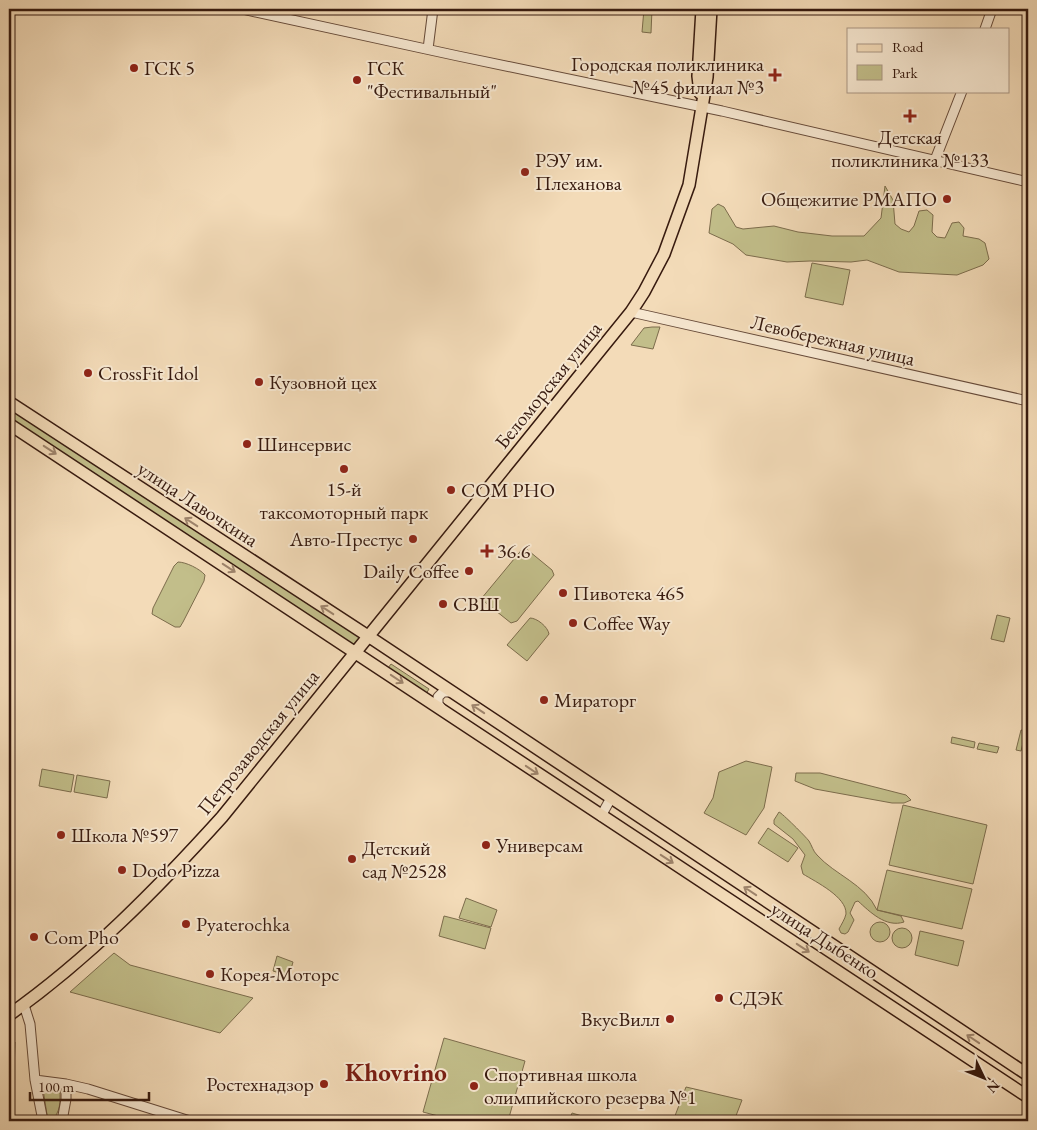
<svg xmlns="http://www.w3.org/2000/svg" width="1037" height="1130" viewBox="0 0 1037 1130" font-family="'EB Garamond',serif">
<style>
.green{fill:#c2be8a;stroke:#7c6c4c}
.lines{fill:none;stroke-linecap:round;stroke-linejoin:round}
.minor-casing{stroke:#664a39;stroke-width:11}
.major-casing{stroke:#371a0f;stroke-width:14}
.minor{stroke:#f7e8d1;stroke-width:9}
.major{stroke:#f3dbb8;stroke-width:11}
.oneway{stroke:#9e846c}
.poi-dot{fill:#8f2418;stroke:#f7e8d1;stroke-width:2}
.labels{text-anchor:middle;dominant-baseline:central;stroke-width:4;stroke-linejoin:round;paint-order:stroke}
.poi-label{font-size:20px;fill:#371a0f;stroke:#f7e8d1;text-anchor:start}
.street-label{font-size:20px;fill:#371a0f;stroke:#f7e8d1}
.district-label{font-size:25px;font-weight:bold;fill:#7a1f14;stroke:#f7e8d1}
</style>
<rect width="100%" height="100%" fill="#f3dbb8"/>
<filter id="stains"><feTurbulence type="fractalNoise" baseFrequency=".004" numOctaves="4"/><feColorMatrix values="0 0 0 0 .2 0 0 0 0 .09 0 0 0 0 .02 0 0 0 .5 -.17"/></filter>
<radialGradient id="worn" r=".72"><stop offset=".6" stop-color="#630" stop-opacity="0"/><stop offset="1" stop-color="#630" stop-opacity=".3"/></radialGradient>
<path class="green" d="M644,9h8l-1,24 -9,-1z
M885,186l8,14 2,24 6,5 8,3 5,-6 5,-15 8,-1 6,5 -1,17 5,5 8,1 7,-15 7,-1 5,6 -1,8 16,3 6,4 4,16 -6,6 -26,10 -58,-3 -32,-12 -16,2 -41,-1 -23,1 -41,-7 -13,-11 -24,-11 3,-24 6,-5 6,3 12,20 7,2 31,-3 24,6 34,4h32l17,-18z
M812,263l38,7 -7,35 -38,-8z
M652,327h8l-7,22 -22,-4 13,-17z
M9,402l359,234 -12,16 -347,-228z
M524,547l28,23 2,5 -37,46 -6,2 -30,-24z
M178,562c8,0 22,7 27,13l-1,6 -21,41 -3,5h-5l-23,-13 1,-6 21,-42z
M997,615l13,3 -6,24 -13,-3z
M530,618c7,0 18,9 19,16l-22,27 -20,-16z
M391,664l38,25 -3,5 -38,-26z
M1021,730l5,1 -5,20 -5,-1z
M952,737l23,5 -1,6 -23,-5z
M979,743l20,4 -2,6 -20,-4z
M746,761l26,6 -8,41 -18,27 -42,-22 9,-15 6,-26z
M42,769l32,6 -3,17 -32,-6z
M796,773h24l86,22 5,5 -7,3h-12l-77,-14 -20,-8z
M77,775l33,6 -3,17 -33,-6z
M903,805l84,20 -14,59 -84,-19z
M779,812c3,1 27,25 30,29 3,5 4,10 8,14 18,20 48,29 60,55l10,-40 85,19 -10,40 -85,-19 24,6 3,6c-18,6 -34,-10 -46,-21l-3,1 -5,11 4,7 -6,12 -3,2 -4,-1 -2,-4c2,-4 6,-10 7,-15 1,-17 -30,-32 -43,-40l-2,-8 4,-11 -12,-16 -19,-15v-4z
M768,828l30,20 -10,14 -30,-19z
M466,898l31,12 -6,17 -32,-9z
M444,916l47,12 -6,21 -46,-13z
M870 932a10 10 0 1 1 20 0a10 10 0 1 1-20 0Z
M892 938a10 10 0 1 1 20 0a10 10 0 1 1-20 0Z
M920,931l44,10 -6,25 -43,-11z
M114,953l16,12 123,33 -33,35 -150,-41z
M277,956l16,6 -4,14 -16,-5z
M9,1038l6,4 -1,31 -5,5z
M444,1038l81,23 -17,60h-51l-34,-9z
M686,1087l56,13 -8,21h-61z
M43,1089l17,1c0,12 1,22 -9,31h-3z
M572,1113l27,8h-30z"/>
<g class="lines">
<defs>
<path id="minor" d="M242,9l216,47 264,55 306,71
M985,29l7,-20
M428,49l5,-40
M935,160l27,-69
M631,312l397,89
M442,709l-4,-5v-7l5,-5h10
M601,816l10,-18
M24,1005l6,19 5,56 8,41
M35,1080l31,4 22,5 102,32
M62,1121l4,-22v-15"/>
<path id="major" d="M700,93l-2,-17 4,-67
M9,402l359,234 660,439
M9,424l1019,673
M9,1015c79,-56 148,-126 213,-198l409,-505 13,-20 20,-38 25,-69 18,-108 4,-68"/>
</defs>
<use href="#minor" class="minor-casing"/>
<use href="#major" class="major-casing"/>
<use href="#minor" class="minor"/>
<use href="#major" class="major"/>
</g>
<defs><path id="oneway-shaft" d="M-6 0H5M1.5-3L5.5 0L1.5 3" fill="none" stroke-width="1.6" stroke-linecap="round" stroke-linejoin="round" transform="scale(1.25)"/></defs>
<g class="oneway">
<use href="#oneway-shaft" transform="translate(50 450) rotate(33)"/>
<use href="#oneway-shaft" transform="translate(191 522) rotate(-147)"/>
<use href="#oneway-shaft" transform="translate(229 568) rotate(33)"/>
<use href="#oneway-shaft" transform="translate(327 610) rotate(-147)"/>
<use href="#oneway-shaft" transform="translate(397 679) rotate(34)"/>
<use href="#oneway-shaft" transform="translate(478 709) rotate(-146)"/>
<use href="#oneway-shaft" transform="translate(532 770) rotate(34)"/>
<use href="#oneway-shaft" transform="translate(667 859) rotate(33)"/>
<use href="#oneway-shaft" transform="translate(750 891) rotate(-146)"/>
<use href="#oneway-shaft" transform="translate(803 948) rotate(33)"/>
<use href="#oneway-shaft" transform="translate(973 1039) rotate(-146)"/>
</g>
<g class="poi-dot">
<circle cx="134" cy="68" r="5"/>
<path d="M772.5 67.5h5v5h5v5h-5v5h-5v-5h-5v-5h5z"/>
<circle cx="357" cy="80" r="5"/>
<path d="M907.5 108.5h5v5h5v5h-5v5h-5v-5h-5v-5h5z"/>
<circle cx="525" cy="172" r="5"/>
<circle cx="947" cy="199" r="5"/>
<circle cx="88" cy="373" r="5"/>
<circle cx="259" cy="382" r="5"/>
<circle cx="247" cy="444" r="5"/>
<circle cx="344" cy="469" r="5"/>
<circle cx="451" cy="490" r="5"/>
<circle cx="413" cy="539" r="5"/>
<path d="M484.5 543.5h5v5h5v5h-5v5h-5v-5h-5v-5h5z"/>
<circle cx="469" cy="571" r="5"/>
<circle cx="563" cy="593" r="5"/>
<circle cx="443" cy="604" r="5"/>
<circle cx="573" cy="623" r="5"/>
<circle cx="544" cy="700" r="5"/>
<circle cx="61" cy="835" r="5"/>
<circle cx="486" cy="845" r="5"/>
<circle cx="352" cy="859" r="5"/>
<circle cx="122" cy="870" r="5"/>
<circle cx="186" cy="924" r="5"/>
<circle cx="34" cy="937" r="5"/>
<circle cx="210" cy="974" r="5"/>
<circle cx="719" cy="998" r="5"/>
<circle cx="670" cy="1019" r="5"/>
<circle cx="324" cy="1084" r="5"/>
<circle cx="474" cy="1086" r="5"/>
</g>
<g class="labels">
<g class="poi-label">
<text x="764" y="64" text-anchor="end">Городская поликлиника<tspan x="764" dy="23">№45 филиал №3</tspan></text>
<text x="144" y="68">ГСК 5</text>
<text x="367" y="68">ГСК<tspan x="367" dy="23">"Фестивальный"</tspan></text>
<text x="910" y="137" text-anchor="middle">Детская<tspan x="910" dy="23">поликлиника №133</tspan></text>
<text x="535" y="160">РЭУ им.<tspan x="535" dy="23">Плеханова</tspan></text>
<text x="937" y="199" text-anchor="end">Общежитие РМАПО</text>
<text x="98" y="373">CrossFit Idol</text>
<text x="269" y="382">Кузовной цех</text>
<text x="257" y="444">Шинсервис</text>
<text x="344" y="489" text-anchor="middle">15-й<tspan x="344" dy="23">таксомоторный парк</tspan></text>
<text x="461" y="490">COM PHO</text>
<text x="403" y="539" text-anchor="end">Авто-Престус</text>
<text x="497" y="551">36.6</text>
<text x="459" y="571" text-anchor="end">Daily Coffee</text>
<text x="573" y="593">Пивотека 465</text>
<text x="453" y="604">СВШ</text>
<text x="583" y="623">Coffee Way</text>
<text x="554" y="700">Мираторг</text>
<text x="71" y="835">Школа №597</text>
<text x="496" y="845">Универсам</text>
<text x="362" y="848">Детский<tspan x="362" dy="23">сад №2528</tspan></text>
<text x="132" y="870">Dodo Pizza</text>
<text x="196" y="924">Pyaterochka</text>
<text x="44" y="937">Com Pho</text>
<text x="220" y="974">Корея-Моторс</text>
<text x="729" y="998">СДЭК</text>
<text x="660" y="1019" text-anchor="end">ВкусВилл</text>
<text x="484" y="1074">Спортивная школа<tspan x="484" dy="23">олимпийского резерва №1</tspan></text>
<text x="314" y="1084" text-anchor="end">Ростехнадзор</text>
</g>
<g class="street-label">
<text transform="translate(833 340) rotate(13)">Левобережная улица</text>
<text transform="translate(548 385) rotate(-51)">Беломорская улица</text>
<text transform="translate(198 504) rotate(33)">улица Лавочкина</text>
<text transform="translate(258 742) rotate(-51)">Петрозаводская улица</text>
<text transform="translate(825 940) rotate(33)">улица Дыбенко</text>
</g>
<g class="district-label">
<text x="396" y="1072">Khovrino</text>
</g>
</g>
<rect width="1037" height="1130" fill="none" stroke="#f3dbb8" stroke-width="30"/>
<rect x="10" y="10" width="1017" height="1110" fill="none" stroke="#371a0f" stroke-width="2.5"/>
<rect x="15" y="15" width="1007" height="1100" fill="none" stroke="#371a0f"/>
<rect x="847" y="28" width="162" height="65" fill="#f7e8d1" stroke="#aa9683"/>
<rect x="857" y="44" width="25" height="8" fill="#f3dbb8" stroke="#aa9683"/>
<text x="892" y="52" font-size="15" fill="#371a0f">Road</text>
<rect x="857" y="65" width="25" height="15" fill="#c2be8a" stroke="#aa9683"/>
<text x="892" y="78" font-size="15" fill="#371a0f">Park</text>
<g transform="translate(984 1078) rotate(133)" stroke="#f7e8d1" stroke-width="4" paint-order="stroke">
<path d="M0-4L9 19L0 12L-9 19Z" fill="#371a0f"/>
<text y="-8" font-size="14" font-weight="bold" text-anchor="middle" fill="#371a0f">N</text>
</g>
<path d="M30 1092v8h119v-8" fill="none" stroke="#371a0f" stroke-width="2.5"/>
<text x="38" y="1092" font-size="15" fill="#371a0f" stroke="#f7e8d1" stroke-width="4" paint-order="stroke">100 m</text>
<rect width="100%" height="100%" filter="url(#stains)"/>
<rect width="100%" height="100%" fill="url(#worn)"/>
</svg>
